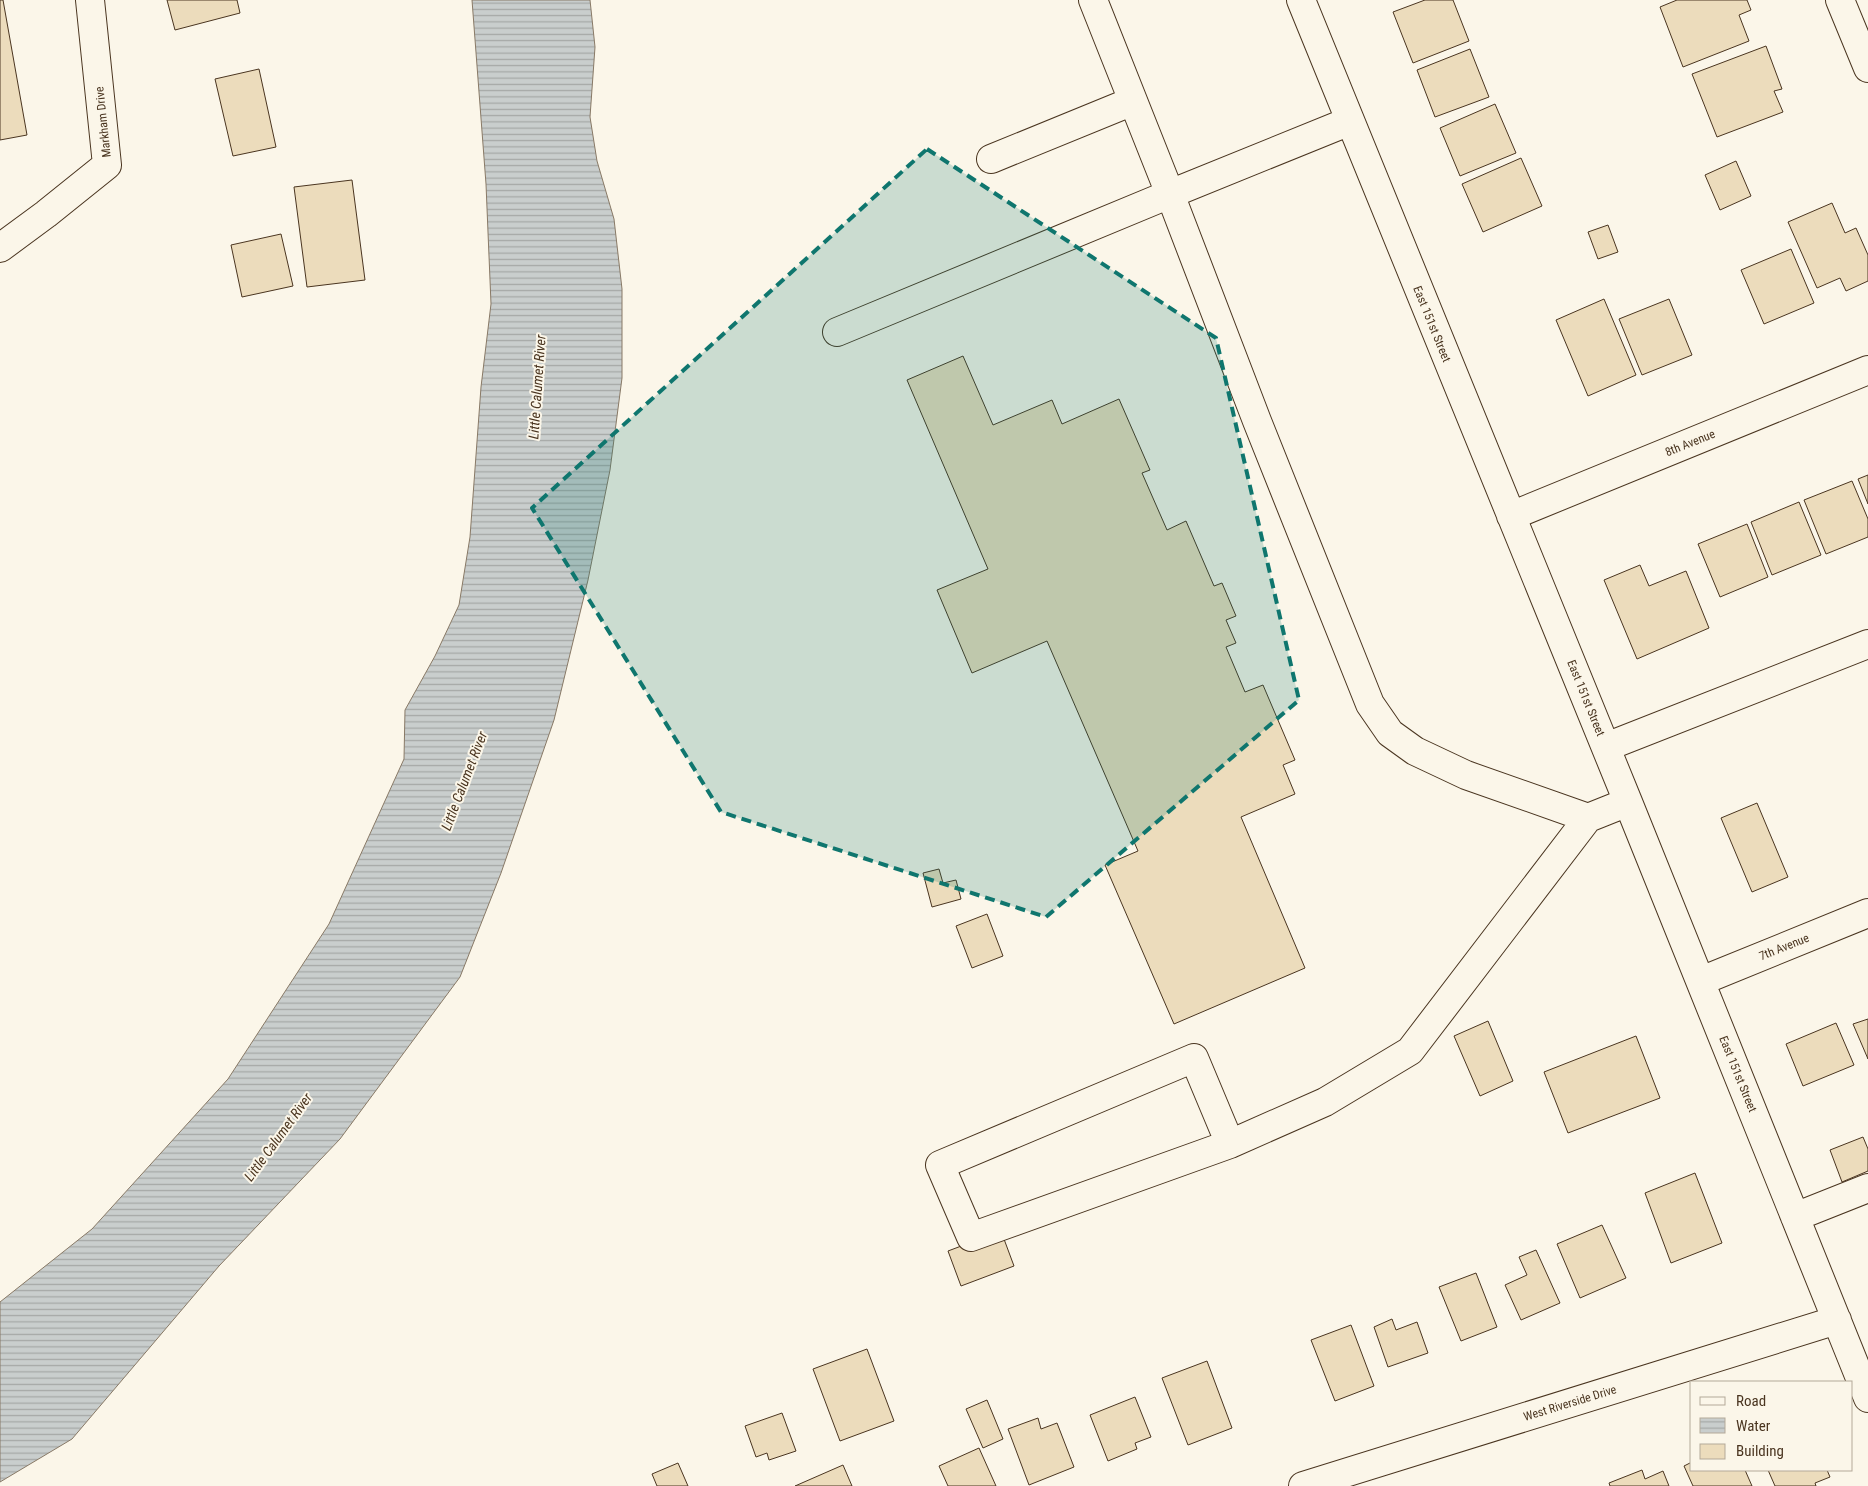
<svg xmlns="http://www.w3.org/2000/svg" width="1868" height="1486" viewBox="0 0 1868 1486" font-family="'Roboto Condensed',sans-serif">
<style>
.water{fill:url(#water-rules);stroke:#887966}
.building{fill:#ecdcbc;stroke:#4a3520}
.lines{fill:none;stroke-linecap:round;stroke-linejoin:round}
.minor-casing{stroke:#4a3520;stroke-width:30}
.minor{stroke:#fbf6e9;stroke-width:28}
.marked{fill:#0f766e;fill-opacity:0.2;stroke:#0f766e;stroke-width:4;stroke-dasharray:10 6;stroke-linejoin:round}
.labels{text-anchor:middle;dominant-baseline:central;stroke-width:4;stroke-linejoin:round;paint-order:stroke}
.street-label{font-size:12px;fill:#4a3520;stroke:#fbf6e9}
.water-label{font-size:14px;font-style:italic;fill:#4a3520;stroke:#fbf6e9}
</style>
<defs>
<pattern id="water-rules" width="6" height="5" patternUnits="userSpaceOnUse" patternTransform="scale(1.25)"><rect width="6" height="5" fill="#c9cecd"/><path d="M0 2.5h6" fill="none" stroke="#a5a8a6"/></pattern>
</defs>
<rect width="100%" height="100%" fill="#fbf6e9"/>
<path class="water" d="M472,0h118l5,47 -5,70 7,44 17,58 8,70v89l-12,92 -22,110 -34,140 -53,153 -41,104 -120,162 -121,127 -147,173 -72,43v-180l92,-73 136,-150 101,-155 75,-165 1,-49 30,-54 24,-51 11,-68 11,-150 10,-83 -5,-120z"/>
<path class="building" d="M0,0h3l24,135 -27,5z
M167,0h70l3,13 -65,17z
M1425,0h28l16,41 -56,22 -20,-51z
M1677,0h70l4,10 -12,5 10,26 -66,26 -23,-60z
M1766,46l16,43 -8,2 9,21 -66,25 -25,-63z
M1470,49l19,48 -54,20 -18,-47z
M259,69l17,78 -43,9 -18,-77z
M1495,104l21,49 -56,23 -20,-48z
M1521,158l21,48 -59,26 -21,-48z
M1736,161l15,35 -31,14 -15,-35z
M352,180l13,100 -58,7 -13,-100z
M1832,203l13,30 11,-5 12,27v26l-22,10 -6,-13 -23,10 -29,-66z
M1608,225l10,27 -20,7 -10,-27z
M281,234l12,52 -51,11 -11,-52z
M1791,249l23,54 -50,21 -23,-54z
M1604,299l32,76 -48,21 -32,-76z
M1669,299l23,56 -50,20 -23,-56z
M963,356l30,69 59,-25 10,24 57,-25 31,71 -8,3 25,57 19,-9 28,65 8,-3 14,33 -10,4 10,23 -10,4 19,45 18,-7 32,75 -12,5 12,29 -54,23 64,151 -131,56 -69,-159 33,-14 -91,-210 -75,32 -35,-83 51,-21 -81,-189z
M1868,475v29l-10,-25z
M1852,481l16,38v18l-42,17 -22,-54z
M1799,502l22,53 -49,20 -21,-53z
M1747,524l21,53 -48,20 -22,-53z
M1640,565l9,21 37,-15 23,57 -72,31 -33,-79z
M1757,803l31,74 -36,15 -31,-74z
M939,869l4,14 13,-3 5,19 -29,8 -9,-34z
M987,914l16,42 -31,12 -16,-42z
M1868,1019v40l-15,-35z
M1488,1021l25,60 -33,15 -26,-60z
M1836,1023l18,42 -51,21 -17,-42z
M1636,1036l24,62 -92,35 -24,-61z
M1863,1137l5,12v22l-26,11 -12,-32z
M1695,1173l27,70 -51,20 -26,-70z
M1602,1225l24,53 -46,20 -23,-54z
M1001,1231l13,35 -53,20 -13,-35z
M1536,1250l24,53 -39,17 -16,-35 22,-10 -8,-18z
M1476,1273l21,54 -36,14 -22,-54z
M1392,1319l4,11 21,-8 11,31 -40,14 -14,-40z
M1351,1325l23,61 -39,15 -24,-61z
M867,1349l27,72 -54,20 -27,-72z
M1207,1361l25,67 -44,17 -26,-67z
M1135,1397l16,40 -16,6 2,6 -29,12 -18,-46z
M987,1400l16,39 -20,9 -17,-39z
M782,1413l14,38 -27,9 -2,-7 -11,4 -11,-31z
M1038,1418l3,11 16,-6 17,44 -45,18 -21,-56z
M979,1448l17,38h-48l-9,-20z
M1692,1462v8h53l7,16h-59l-9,-20z
M678,1463l10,23h-31l-5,-12z
M843,1465l9,21h-57z
M1642,1470l3,9 18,-8 6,15h-59l-1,-3z
M1768,1470h59l3,7 -15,6 1,3h-41z"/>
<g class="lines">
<defs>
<path id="minor" d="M1301,0l327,802 240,596
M1840,0l28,68
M1350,121l-180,73 87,227 113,283 20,29 25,18 51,24 122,43 40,-16
M991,159l142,-58
M0,248l46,-34 61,-49 -17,-165
M837,332l333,-138 -77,-194
M1511,516l357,-146
M1606,747l262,-103
M1701,981l167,-68
M1230,1144l-36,-86 -254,107 31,72 259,-93 95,-42 85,-51 178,-233
M1795,1217l73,-29
M1303,1486l534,-166"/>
</defs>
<use href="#minor" class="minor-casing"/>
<use href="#minor" class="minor"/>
</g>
<path class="marked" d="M927,149l289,189 83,362 -253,217 -325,-105 -189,-304z"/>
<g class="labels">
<g class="street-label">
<text transform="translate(103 122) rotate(-96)">Markham Drive</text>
<text transform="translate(1432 324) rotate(68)">East 151st Street</text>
<text transform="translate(1690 443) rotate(-22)">8th Avenue</text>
<text transform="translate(1586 698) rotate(68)">East 151st Street</text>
<text transform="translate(1784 947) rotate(-22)">7th Avenue</text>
<text transform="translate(1738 1074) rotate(68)">East 151st Street</text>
<text transform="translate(1570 1403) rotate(-17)">West Riverside Drive</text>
</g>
<g class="water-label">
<text transform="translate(537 387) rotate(-86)">Little Calumet River</text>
<text transform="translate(464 781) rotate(-69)">Little Calumet River</text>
<text transform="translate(278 1137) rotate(-54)">Little Calumet River</text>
</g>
</g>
<rect x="1690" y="1381" width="162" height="90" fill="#fbf6e9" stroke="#b4a999"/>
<rect x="1700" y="1397" width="25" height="8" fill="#fbf6e9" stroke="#b4a999"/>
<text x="1736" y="1406" font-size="15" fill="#4a3520">Road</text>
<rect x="1700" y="1418" width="25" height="15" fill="url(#water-rules)" stroke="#b4a999"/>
<text x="1736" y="1431" font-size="15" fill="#4a3520">Water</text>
<rect x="1700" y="1444" width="25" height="15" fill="#ecdcbc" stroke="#b4a999"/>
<text x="1736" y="1456" font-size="15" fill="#4a3520">Building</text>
</svg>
